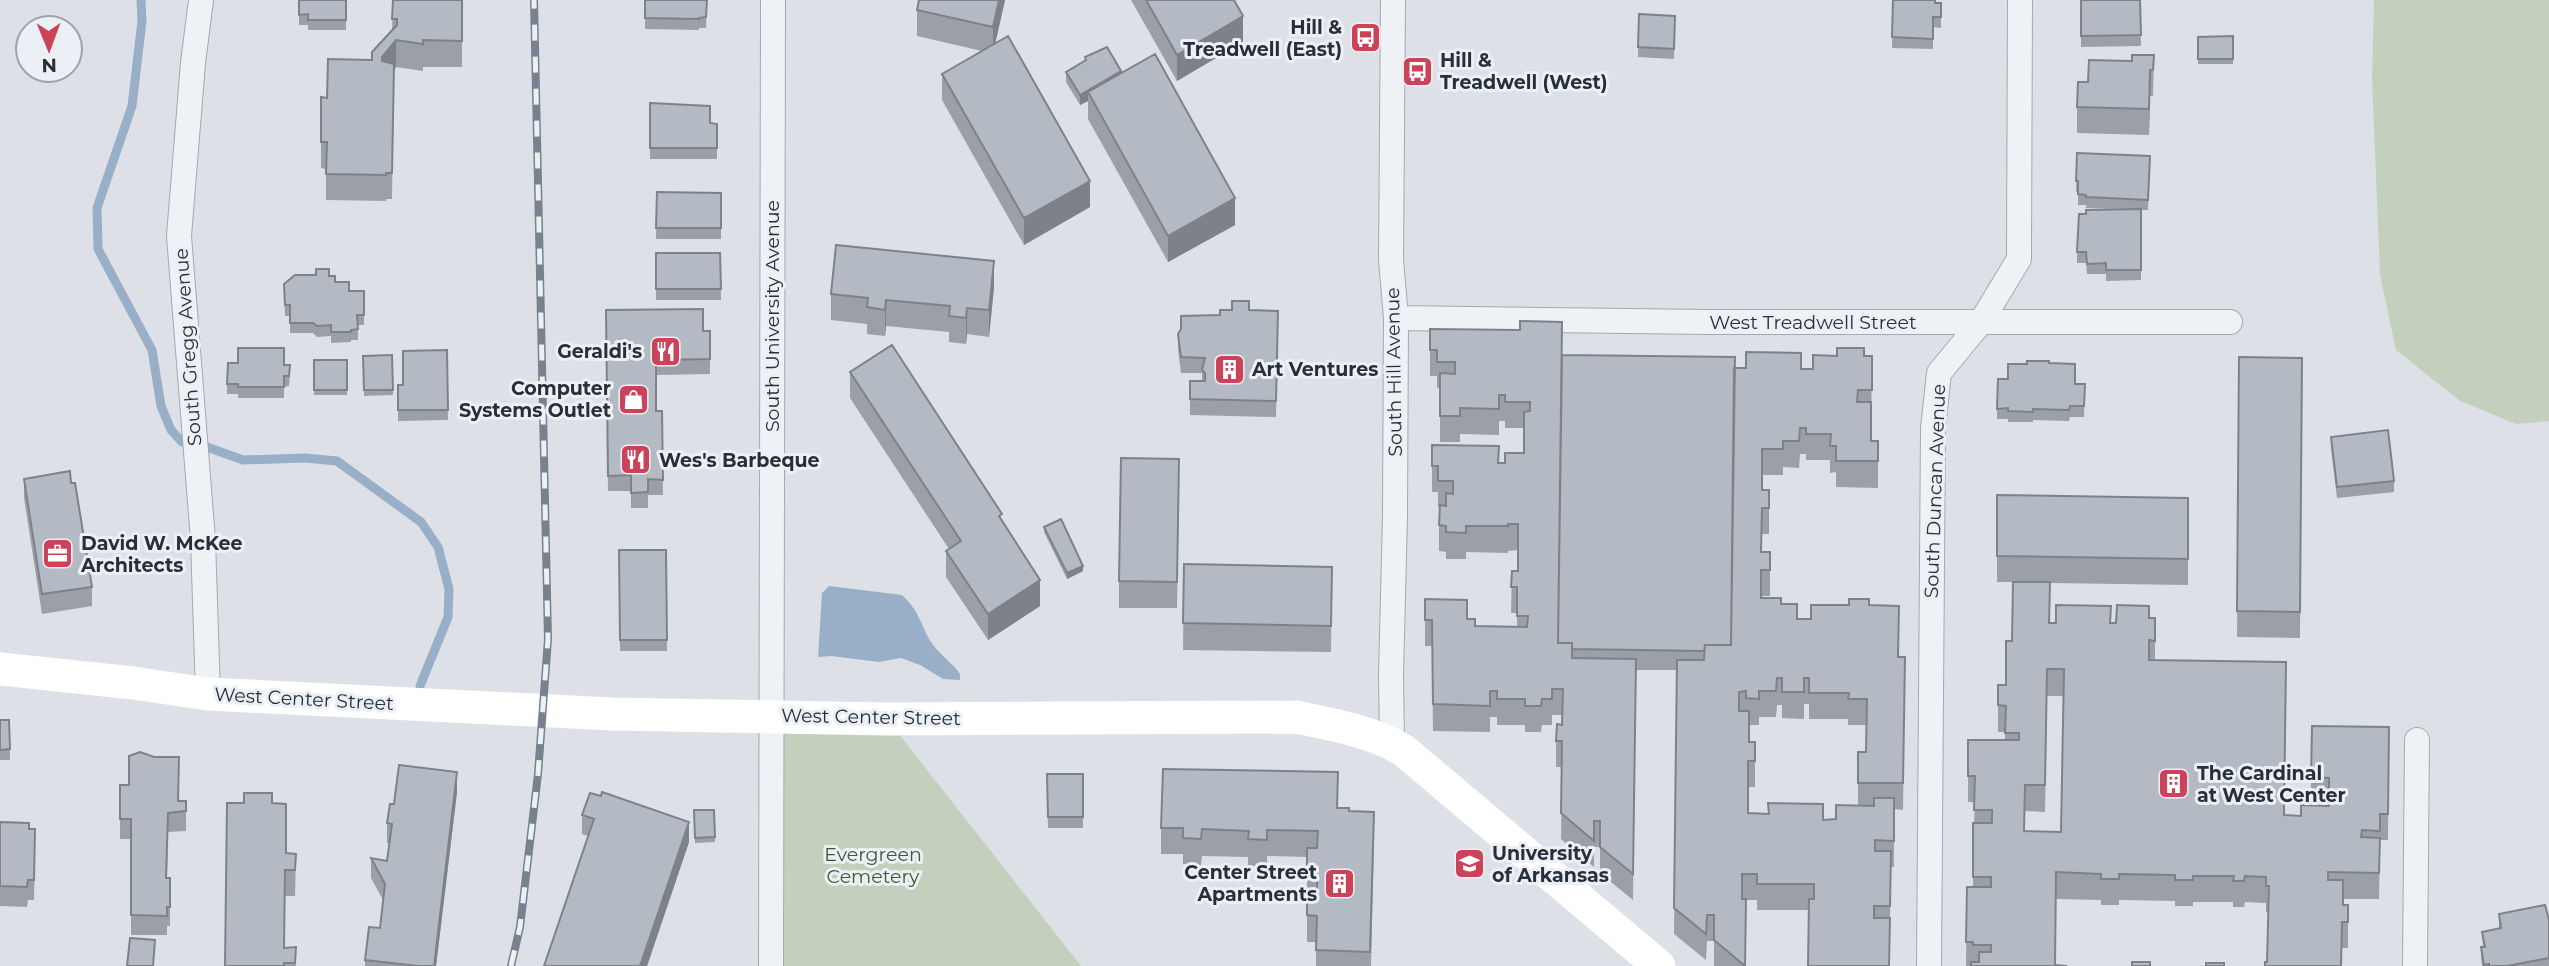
<svg xmlns="http://www.w3.org/2000/svg" width="2549" height="966" viewBox="0 0 2549 966" font-family="Montserrat,sans-serif">
<style>
.green{fill:#c3d0be}
.water{fill:#98afc7}
.lines{fill:none;stroke-linecap:round;stroke-linejoin:round}
.stream{stroke:#98afc7;stroke-width:9}
.street-casing{stroke:#a3a8b1;stroke-width:26}
.street{stroke:#eff2f5;stroke-width:24}
.secondary{stroke:#fff;stroke-width:33}
.rail-casing{stroke:#778190;stroke-width:8}
.rail{stroke:#ecf0f4;stroke-width:5;stroke-dasharray:16;stroke-linecap:butt}
.wall{fill:#9ba0a8;fill-rule:evenodd}
.shaded-wall{fill:#7e8288}
.building{fill:#b4bac3;stroke:#7e8288;stroke-width:2;fill-rule:evenodd}
.labels{text-anchor:middle;dominant-baseline:central;stroke-width:6;stroke-linejoin:round;paint-order:stroke}
.poi-label{font-size:19px;font-weight:bold;fill:#272f3d;stroke:#ecf0f4;text-anchor:start}
.street-label{font-size:19px;fill:#272f3d;stroke:#ecf0f4}
.park-label{font-size:19px;fill:#3c5834;stroke:#ecf0f4}
</style>
<rect width="100%" height="100%" fill="#dde1e7"/>
<path class="green" d="M2374,0h175v421l-33,3 -56,-23 -64,-51 -16,-75 -8,-197z
M771,715l116,4 194,247h-310z"/>
<path class="water" d="M829,586l73,9c16,15 18,26 27,44 8,14 22,22 31,35v6l-17,-1 -23,-14 -19,-7 -22,4 -48,-6 -13,1 4,-64z"/>
<g class="lines">
<path class="stream" d="M141,0l1,21 -10,85 -35,102 1,41 54,101 9,56 10,24 11,12
M207,447l36,13 62,-2 32,3 84,61 17,25 11,42 -1,28 -28,69"/>
<defs>
<path id="street" d="M201,0l-8,63 -14,173 24,304 5,154
M1396,318l314,4h520
M1392,744l-1,-69 4,-159 1,-198 -5,-58 2,-260
M771,966l2,-966
M1929,966l4,-538 6,-55 42,-51 38,-63 1,-259
M2415,966l2,-226"/>
</defs>
<use href="#street" class="street-casing"/>
<use href="#street" class="street"/>
<path class="secondary" d="M0,669l133,14 75,11 404,20 275,5 410,-2c36,8 75,14 106,33l256,216"/>
<defs>
<path id="rail" d="M511,966l9,-39 18,-153 10,-135 -14,-639"/>
</defs>
<use href="#rail" class="rail-casing"/>
<use href="#rail" class="rail"/>
</g>
<path class="wall" d="M299,0h47v30h-38v-5h-9z
M393,0h69v67h-39v4l-27,-4 -2,3 -2,129h-6v2l-60,-1v-31l-5,-1v-26l6,-44 45,-38 20,-30z
M645,0h62l-1,28h-7v2l-54,-1z
M919,0h86l-10,44 95,163 -66,38 -82,-145v-26l40,-23 -65,-15v-26z
M1131,0h103l9,42 -66,39z
M1893,0l48,3v25l-8,-1v22l-41,-1z
M2081,0h59l1,46 -60,1z
M1639,14l36,2 -1,43 -36,-2z
M2233,36v28h-35v-27z
M2154,55l-1,41h-3l-1,39 -72,-2v-26l11,-25 44,-21z
M1085,57l150,168 -67,37 -80,-143v-18l-8,4 -14,-23v-10l19,-11z
M650,103l60,20 7,1v35h-67z
M2077,153l73,3 -2,54h-7v70l-35,1v-7h-19l-1,-11h-9v-11l47,-43 -38,-1v-3h-8v-13h-2z
M657,192l64,1v46h-65z
M656,253h64l1,47h-65z
M329,276l6,6 14,9h15v34h-6v15h-7v2l-20,1v-7l-14,1 -4,-4h-23v-17h-5l-1,-32z
M994,287l-5,50 -22,-3 -1,10 -17,-2v-10l-63,-6 -1,10 -18,-2v-10l-36,-4v-26z
M606,310l97,21h7v43l-54,1v36h6l1,84h-15v13h-17v-17h-23z
M1249,310l29,1 -2,106 -86,-2v-34h12v-8h-21l-3,-24v-15l42,-19z
M1430,329l132,26 173,13 78,1 51,-13h8l-1,85h7v47l-42,-1v-15l-6,1v-13h-24v-6h-6l-1,14 -16,-1v8h-21v15h7v44h-7v18h8v44h-9v2l20,6 16,15h14l58,-14 29,52h7l-2,153 -9,-1v58h-3l-2,99 -80,-56h-52v-10h-11v66h-32v-25h-7l-1,19 -32,-26 3,-264h-41l-3,230 -33,-27v-26h-6v20l-33,-28 1,-72h-6v-26l6,-16v-10h-10v10h-10l-1,7h-16v-7h-28v-8h-7v15l-57,-1 -1,-85h-7v-47l42,20 8,7 42,1v-14h-6l1,-42h6v-21l-10,1v2l-42,-1v7h-20v-7l-7,-1v-44h-1v-15h-6v-47l67,18h6l19,-10v-25h-19v-7h-6v14l-39,-1v8h-20v-54h-3v-12h-7zM1804,704h5v15h39v6h18v27h-8v54l-22,13 -13,1 -75,-7v-26h7v-45h-6v-17h10v-8h17l1,-12h5v13l22,1z
M447,350l1,70 -50,1v-36h5z
M392,355l1,40 -29,1 -1,-40z
M2239,357l63,1 -2,280 -63,-1z
M314,360h33v35h-33z
M2049,363l26,21h10l-1,33h-14l-1,4 -36,-1v2h-25v-3h-11v-10l11,-30 19,-15z
M284,365l6,11 -1,10 -5,1v11h-46v-4h-11v-10z
M850,372l152,150 38,84 -52,34 -42,-63v-26l3,-2 -99,-151z
M2331,437l63,44v11l-57,6 -6,-50z
M24,479l68,108v19l-50,8 -18,-116z
M1179,485l-2,123h-58v-27z
M1997,495l191,3v87l-138,-2 -1,40h67l39,-5v42l129,155 17,1 28,-10v-2l-18,-1v-26l78,-50 -1,113h-8l-1,59h-36v6h5v43h-6l-75,14 1,-50h-2v-9l-21,-1 -1,5h-11v-5h-40v4h-18v-5l-56,-1v5h-18v-5l-45,-1 -1,66 12,1h-101l1,-79h6v-64h1l1,-21h-7v-62h37v-8h-7v-47h8l6,-44 1,-59h-16zM2047,696h17l-3,136 -37,-1 1,-20 20,1z
M1044,527l39,44 -16,8 -23,-47z
M619,550h47l1,101h-47z
M1184,564l148,3 -1,85 -148,-2z
M0,720h9l1,40h-10z
M1047,774h36v54h-35z
M120,785h9l49,16h8v30l-18,1 -1,46h3v48h-3v9h-36v-96h-11z
M457,792l-21,174h-71v-6l15,-32 3,-28 -12,-22v-20l16,3 3,-18h-3v-20l7,-19z
M272,803l14,50 10,1 -1,42h-10v52l11,-1v19h-71z
M1338,808l11,3 25,27 -3,128h-55v-24h-9v-45h10v-5h-10v-35l-40,-1v10h-19v-9l-46,-1 -1,9 -18,-1v-10h-22v-26z
M694,810h20l1,32 -20,1z
M582,815l107,27 -42,124h-103l44,-130 -6,-2z
M0,822l29,7 6,20 -1,51h-6l-1,7 -27,-1z
M2499,914l50,6v46h-67l-1,-8v-11h2l-1,-15 17,-4z"/>
<path class="shaded-wall" d="M999,0h6l-12,53v-26z
M1243,16v26l-66,39v-26z
M396,40v27l-2,3 -2,129 2,-129 -12,13v-26z
M2150,70v26l-1,39v-26z
M1121,71v10l-33,11v9l-8,4v-10z
M1090,181v26l-66,38v-27z
M1235,198v27l-67,37v-26z
M994,261v26l-5,50v-27z
M886,300v26l-1,10v-26z
M967,308v26l-1,10v-26z
M1083,566v5l-16,8v-6z
M1040,580v26l-52,34v-26z
M457,772v20l-21,174h-2z
M689,822v20l-42,124h-7z"/>
<path class="building" d="M299,0h47v20h-38v-6l-9,1z
M393,0h69v41l-39,-1v4l-27,-4 -14,17v4l12,3 -2,109h-6v2l-60,-1 1,-32h-6v-45l6,1 1,-39 44,1v-8l25,-27v-6h-5z
M645,0h62l-1,17 -7,1v1l-54,-1z
M919,0h80l-6,27 -76,-17z
M1146,0h88l9,16 -66,39z
M1893,0h42v3h6v14h-8v22l-41,-2z
M2081,0h59l1,35 -60,1z
M1639,14l36,2 -1,33 -36,-2z
M1008,36l82,145 -66,37 -82,-144z
M2233,36v23h-35v-22z
M1107,47l14,24 -41,24 -14,-23 20,-12 -1,-3z
M1155,54l80,144 -67,38 -80,-144z
M2132,55h22l-1,15h-3l-1,39 -72,-2 1,-25h10l1,-22 43,1z
M650,103l60,3v17l7,1v24h-67z
M2077,153l73,3 -2,44 -62,-3v-2l-8,-1v-13h-2z
M657,192l64,1v35h-65z
M2141,209v61h-35v-7l-19,1 -1,-12h-9l2,-38h7v-4z
M836,245l158,16 -5,49 -22,-2 -1,10 -17,-2 1,-10 -64,-6 -1,10 -18,-3 1,-9 -37,-4z
M656,253h64l1,36h-65z
M316,269h13v7h6v6h14v9h15v24h-7l1,14 -7,1v2h-20v-7l-14,1 -4,-3h-23v-18h-5l-1,-21 11,-9h21z
M1232,301h17v9l29,1 -2,90 -86,-2v-18h15v-8l-3,-3 3,-12 -24,-1 -3,-23 3,-5v-13l39,-1v-5h12z
M703,309v22h7v28l-54,1v51h6l1,69 -15,-1v13l-17,1v-18l-23,1 -2,-166z
M1520,321l42,1 -4,321h14v15l64,1 -3,215 -33,-27v-26h-6v20l-33,-28 1,-72h-6l1,-17 5,1 1,-36h-11v10h-10l-1,7h-16v-7h-28v-8h-7v15l-57,-2 -1,-84h-7v-21l42,1v19h8v7l52,1 1,-11h-11v-29h-6l1,-16h6v-47h-10v2h-42v7l-20,-1v-6l-7,-1 1,-20 6,1v-13l7,1v-13h-15v-15h-6v-21l67,1 -1,17h7v-10h19v-41l6,-1v-9h-25v-7h-6v14l-39,-1v8h-20v-43l15,1v-12h-18v-12h-7v-21l90,1z
M892,345l110,169 -3,2 41,64 -52,34 -42,-63 15,-10 -111,-169z
M238,348h46v17h6l-1,11h-5v11h-46v-3h-11l1,-21h10z
M1837,348h27v8h8v34h-14l-1,12h14v39h7v20h-42v-15h-6l1,-12h-25v-6h-6l-1,13h-16v8h-21v41h7v18h-7l-1,44h9v18h-9v28h20v6h16v15h14v-14h38v-6h20v6l30,1 -1,51h7l-2,126h-45v-31h8l1,-53h-19l1,-6h-40v-15h-5v14h-22v-14h-5l-1,13h-17v8l-13,-1v-7l-7,1v19h10v31h6v19h-7v52l21,1 -1,-11 55,1v16l13,-1v-14l38,1v-8h20v43l-19,-1v11h16l-1,55h-16v12h16l-1,48h-81l1,-67h5v-15h-57v-10h-15v25h4l-1,67 -31,-26v-25h-7l-1,19 -32,-26 3,-248h27l1,-15h26l3,-277h12v-16l55,1v16h12v-14l24,1z
M447,350l1,60h-50v-25h5v-34z
M392,355l1,35h-29l-1,-34z
M1562,355l173,2 -4,288h-26l-1,6 -132,-2v-6h-14z
M2239,357l63,1 -2,254 -63,-1z
M314,360h33v30h-33z
M2027,361h22v2l26,1v20h10l-1,22h-14l-1,4 -36,-1v3l-25,-1v-3l-11,1 1,-30h10v-15h19z
M2388,430l6,51 -57,6 -6,-50z
M1121,458l58,1 -2,123 -58,-1z
M70,471l1,12h4l17,104 -50,7 -18,-115z
M1997,495l191,3v61l-191,-3z
M1061,519l22,47 -16,7 -23,-46z
M619,550h47l1,90h-47z
M1184,564l148,3 -1,59 -148,-3z
M2013,582h37l-1,41h7v-18l55,1 -1,17h6l1,-18 32,1v12h6v23l-6,-1v20l137,2 -2,153 17,1v-11l28,1v-28l-18,-1 1,-51 77,1 -1,87h-8v17l-18,-1 -1,7 19,1 -1,35 -51,-1v8h15v25h5v17h-6l-1,44h-76v-4h2l2,-76h-3v-9l-21,-1 -1,5h-11l1,-5h-41v4h-18v-5l-56,-1v5h-18v-5l-45,-2 -1,93 12,1h-96v-4h8v-10h12v-7h-18v-3h-7l1,-55h24v-10h-18v-54h19v-13h-18l1,-34h-7v-36h51v-7h-14l1,-27 -8,-1v-20h8v-44h6zM2047,669h17l-3,163 -37,-1 1,-46h20z
M0,720h9l1,29 -10,1z
M140,752l14,5h25l-1,44h8v10l-18,2 -2,65h4v29h-3v9l-36,-1v-96h-11v-34h9v-29z
M399,765l58,7 -23,194h-16l-53,-6 4,-33 11,1 5,-44 -14,-26 16,3 5,-37 -5,-1 3,-19h4z
M1163,769l175,3 -1,36h12v3l25,1 -4,140 -54,-2 1,-34 -10,-1v-18h10v-31h-10v-18h10l1,-17 -51,-1v10l-19,-1 1,-8 -47,-2 -1,10 -18,-1v-10h-22z
M1047,774h36v43h-35z
M602,792l87,30 -49,144h-96l50,-147 -12,-4 8,-22 11,3z
M244,793h28v10l14,1v49l10,1 -1,16h-10l-1,78 12,-1 -1,16h-11v3h-59l2,-163h17z
M694,810h20l1,27 -20,1z
M0,822l29,1v6h6l-1,51h-6l-1,7 -27,-1z
M2545,905l4,15v38l-42,8h-18v-2l-5,1 -3,-18h4l-3,-15 19,-4 -2,-14z
M130,938l25,2 -2,26h-26z
M2132,962h18v4h-18z
M2206,963h18v3h-18z"/>
<defs>
<symbol id="bus-square" viewBox="-11 -11 22 22"><rect x="-9" y="-9" width="18" height="18" rx="4" fill="#cc4259" stroke="#ecf0f4"/><path d="M-5-6H5V4H4V6H2V4H-2V6H-4V4H-5ZM-3.5-4V0h7V-4ZM-3.5 1.2v1.5H-2V1.2ZM2 1.2v1.5H3.5V1.2Z" fill="#fff"/></symbol>
<symbol id="restaurant-square" viewBox="-11 -11 22 22"><rect x="-9" y="-9" width="18" height="18" rx="4" fill="#cc4259" stroke="#ecf0f4"/><path d="M-5-6h1v4h1v-4h1v4h1v-4h1v5L-1.5 .5V6h-2V.5L-5-1ZM5-6V6H3V1.5H1.5Q1.5-4 5-6Z" fill="#fff"/></symbol>
<symbol id="building-square" viewBox="-11 -11 22 22"><rect x="-9" y="-9" width="18" height="18" rx="4" fill="#cc4259" stroke="#ecf0f4"/><path d="M-4-6H4V6H1V3H-1V6H-4ZM-2.5-4.3h1.7v1.8h-1.7ZM.8-4.3h1.7v1.8H.8ZM-2.5-1h1.7V.8h-1.7ZM.8-1h1.7V.8H.8Z" fill="#fff"/></symbol>
<symbol id="shop-square" viewBox="-11 -11 22 22"><rect x="-9" y="-9" width="18" height="18" rx="4" fill="#cc4259" stroke="#ecf0f4"/><path d="M-5-2.5h2.3a2.7 3.5 0 0 1 5.4 0H5L5.5 6h-11ZM-1.5-2.5h3a1.5 2.3 0 0 0-3 0Z" fill="#fff"/></symbol>
<symbol id="office-square" viewBox="-11 -11 22 22"><rect x="-9" y="-9" width="18" height="18" rx="4" fill="#cc4259" stroke="#ecf0f4"/><path d="M-6-3h4V-5.5h4V-3h4V5H-6ZM-1-4.5V-3h2v-1.5ZM-6 0V1H6V0Z" fill="#fff"/></symbol>
<symbol id="university-square" viewBox="-11 -11 22 22"><rect x="-9" y="-9" width="18" height="18" rx="4" fill="#cc4259" stroke="#ecf0f4"/><path d="M0-5L7-2L0 1L-7-2ZM-4 1L0 2.5L4 1V4Q0 6-4 4Z" fill="#fff"/></symbol>
</defs>
<g fill-rule="evenodd">
<use href="#bus-square" x="1348" y="20" width="35" height="35"/>
<use href="#bus-square" x="1400" y="54" width="35" height="35"/>
<use href="#restaurant-square" x="648" y="334" width="35" height="35"/>
<use href="#building-square" x="1212" y="352" width="35" height="35"/>
<use href="#shop-square" x="616" y="382" width="35" height="35"/>
<use href="#restaurant-square" x="618" y="442" width="35" height="35"/>
<use href="#office-square" x="40" y="536" width="35" height="35"/>
<use href="#building-square" x="2156" y="766" width="35" height="35"/>
<use href="#university-square" x="1452" y="846" width="35" height="35"/>
<use href="#building-square" x="1322" y="866" width="35" height="35"/>
</g>
<g class="labels">
<g class="poi-label">
<text x="1342" y="27" text-anchor="end">Hill &amp;<tspan x="1342" dy="22">Treadwell (East)</tspan></text>
<text x="1440" y="60">Hill &amp;<tspan x="1440" dy="22">Treadwell (West)</tspan></text>
<text x="642" y="351" text-anchor="end">Geraldi's</text>
<text x="1252" y="369">Art Ventures</text>
<text x="611" y="388" text-anchor="end">Computer<tspan x="611" dy="22">Systems Outlet</tspan></text>
<text x="659" y="460">Wes's Barbeque</text>
<text x="81" y="543">David W. McKee<tspan x="81" dy="22">Architects</tspan></text>
<text x="2197" y="773">The Cardinal<tspan x="2197" dy="22">at West Center</tspan></text>
<text x="1492" y="853">University<tspan x="1492" dy="22">of Arkansas</tspan></text>
<text x="1317" y="872" text-anchor="end">Center Street<tspan x="1317" dy="22">Apartments</tspan></text>
</g>
<g class="street-label">
<text transform="translate(772 316) rotate(-90)">South University Avenue</text>
<text x="1813" y="322">West Treadwell Street</text>
<text transform="translate(188 347) rotate(-94)">South Gregg Avenue</text>
<text transform="translate(1394 372) rotate(-91)">South Hill Avenue</text>
<text transform="translate(1935 491) rotate(-88)">South Duncan Avenue</text>
<text transform="translate(304 699) rotate(3)">West Center Street</text>
<text transform="translate(871 717) rotate(1)">West Center Street</text>
</g>
<g class="park-label">
<text x="873" y="854">Evergreen<tspan x="873" dy="22">Cemetery</tspan></text>
</g>
</g>
<g transform="translate(49 49) rotate(179)"><circle r="33" fill="#ecf0f4" stroke="#9da3ab" stroke-width="2"/>
<path d="M0-5L12 26L0 18L-12 26Z" fill="#cc4259"/>
<text y="-10" font-size="19" font-weight="bold" text-anchor="middle" fill="#272f3d">N</text>
</g>
</svg>
